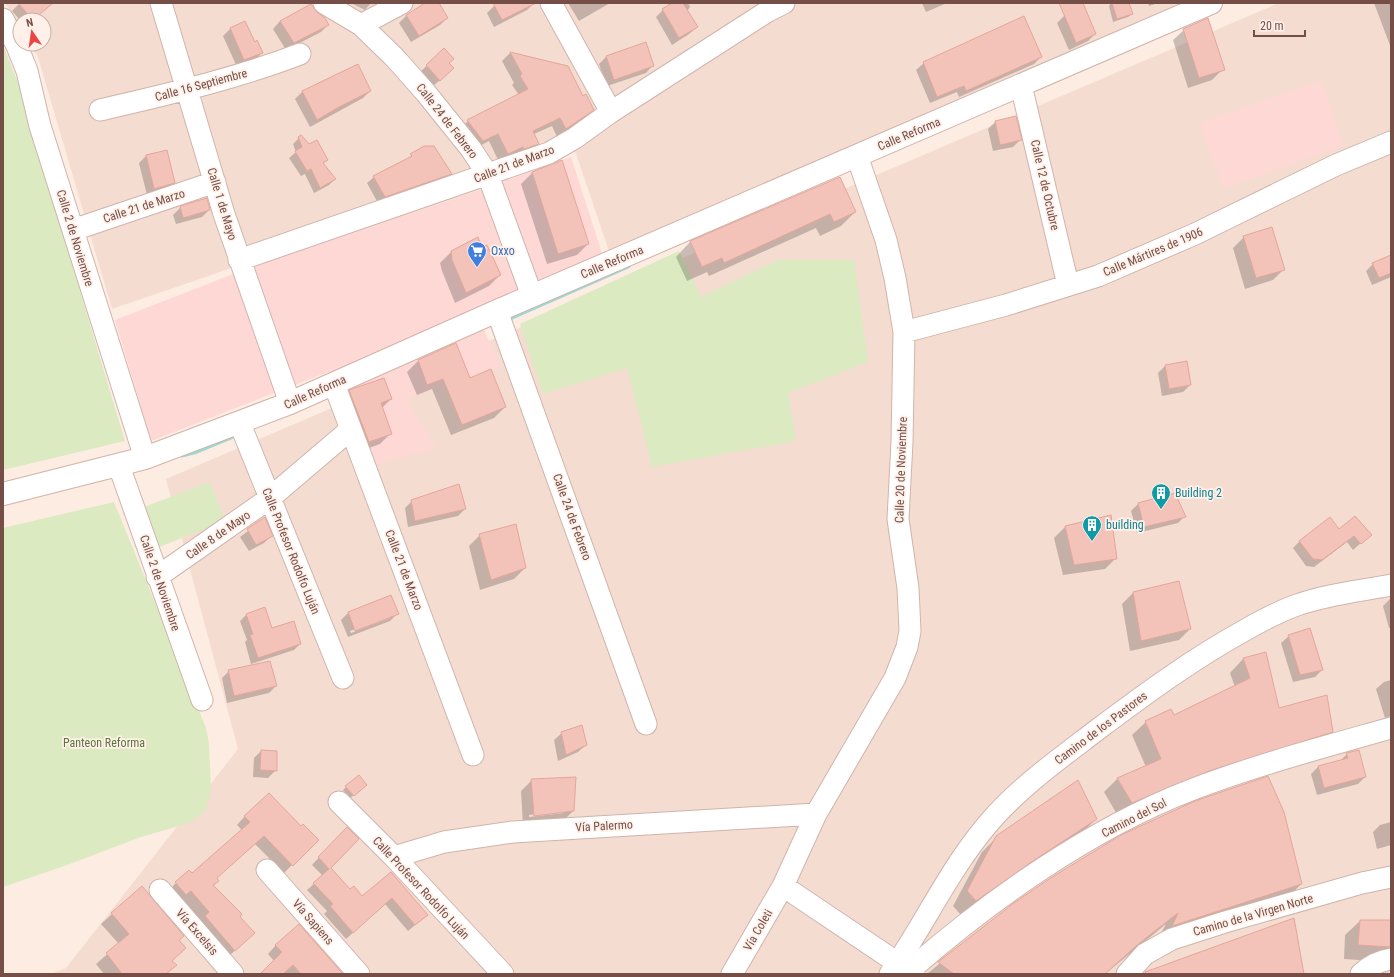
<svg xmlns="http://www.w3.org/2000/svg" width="1394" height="977" viewBox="0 0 1394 977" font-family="'Roboto Condensed',sans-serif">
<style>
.residential{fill:#f5dcd0}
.commercial{fill:#fdd8d5}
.green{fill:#dbeac0}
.shadow{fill:#0003;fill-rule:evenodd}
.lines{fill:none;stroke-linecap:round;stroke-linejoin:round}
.stream{stroke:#9cd9d5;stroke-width:5}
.building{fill:#f3c3b9;stroke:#e6a599}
.street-casing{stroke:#d0b4ab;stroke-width:23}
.secondary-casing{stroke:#d3b2a8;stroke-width:24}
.street{stroke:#fff;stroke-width:21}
.secondary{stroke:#fff;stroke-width:22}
.labels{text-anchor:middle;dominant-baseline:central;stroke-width:3.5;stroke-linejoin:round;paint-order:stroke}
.street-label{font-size:12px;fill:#754e48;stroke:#fff1e9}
.shop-label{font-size:12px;fill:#366cbe;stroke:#fff1e9;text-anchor:start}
.culture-label{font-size:12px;fill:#0d838f;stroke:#fff1e9;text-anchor:start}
.park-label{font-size:12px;fill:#5a753d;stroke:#fff1e9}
</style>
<rect width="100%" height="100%" fill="#fdece2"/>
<path class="residential" d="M5,3h1176l-572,248 -34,-100 -463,158 -74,-252 -8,-13h14v-24h-24v7z
M1279,3h112v971h-1340l15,-6 172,-219 -72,-270z"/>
<path class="commercial" d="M1321,80l23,66 -121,42 -23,-65z
M571,157l38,118 -125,55 17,36 -94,33 29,49 -61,17 -47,-93 -177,69 -36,-121 139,-54 226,-76z"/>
<path class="green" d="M3,45l18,45 30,105 74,246 -122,29z
M679,251l22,46 77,-37h76l14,102 -80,31 8,48 -144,26 -25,-99 -84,26 -23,-70z
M210,482l15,39 -66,26 -15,-40z
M114,502l92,226 3,16 2,46 -5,20 -17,13 -48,14 -74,28 -64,22v-359z"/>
<path class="shadow" d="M20,3h28l-6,9 -9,8h-13l-8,-9z
M351,3h20l-6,7z
M427,3h11l9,15 -7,7 -29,17 -12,-19 8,-8z
M497,3h37l-7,7 -33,17 -7,-14z
M568,3h42l-31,18z
M674,3h14l2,4 -3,4 10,16 -8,7 -17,11 -16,-28 7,-7z
M922,3h25l-21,9z
M1111,3h17l4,11 -4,3 -15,5 -4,-16z
M1148,3h10l-9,3z
M1374,3h17v45z
M1085,10l10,24 -7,7 -19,9 -12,-27 7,-7z
M280,21l48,4 -7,7 -35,18 -13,-21z
M245,22l9,21 8,10 -7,7 -18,7 -14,-31 7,-7z
M1184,30l39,39 -11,11 -24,8 -15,-48z
M645,44l8,21 -7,8 -39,13 -8,-22 7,-7z
M444,50l4,13 -2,12 -14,12 -13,-14z
M510,53l57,13 15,31 11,12 -9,9 -27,19 -5,-11 -18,8 4,9 -8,9 -31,10 -10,-21 -15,8 -14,-20 8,-8 51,-26 -7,-10 2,-2 -12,-22z
M1041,57l-7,7 -75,33 -2,-5 -27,11 -14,-33 8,-7z
M357,65l13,26 -7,7 -53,29 -15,-28 7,-7z
M1015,117l5,23 -7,7 -20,4 -5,-22 7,-7z
M299,138l28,22 -4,4 12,15 -6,6 -15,8 -9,-19 -4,2 -12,-18 7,-6 -3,-8z
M424,147l27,27 -7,6 -66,23 -11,-20 7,-6 31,-16z
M166,151l8,31 -7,8 -20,5 -8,-32 7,-7z
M561,161l27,83 -11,11 -30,9 -26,-80 11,-11z
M840,178l15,34 -14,14 -21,10 -4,-8 -107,48 -2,-4 -20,9 -11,-24 14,-15z
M181,207l28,3 -7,7 -26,7 -3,-9z
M1244,237l40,32 -11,11 -28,9 -12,-41z
M481,248l19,27 -11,11 -34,17 -13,-32 -2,-8 12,-12z
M1391,256v21l-19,8 -6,-14 7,-7z
M456,344l13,35 36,28 -11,11 -43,17 -19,-46 -15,6 -10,-23 11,-11z
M1187,362l3,23 -7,7 -21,4 -4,-23 7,-7z
M350,391l41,8 -9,9 9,25 -11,11 -22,8 -19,-50z
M1175,494l10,22 -7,7 -41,10 -6,-22 7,-7z
M412,501l53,8 -7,7 -50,11 -3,-19z
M264,519l7,17 -7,7 -15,8 -9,-14z
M1065,527l51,31 -11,11 -42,6 -9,-37z
M1339,530l31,5 -17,15 -6,-8 -33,25 -8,-1 -13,-18 7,-7z
M480,535l45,33 -11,11 -34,11 -11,-44z
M1133,593l57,36 -11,11 -49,11 -8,-47z
M391,596l6,18 -7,7 -42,16 -7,-17 7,-7zM390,616v2l-39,15 -1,-2z
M1390,599l1,28 -2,1 -6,-22z
M246,615l26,14 28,15 -6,6 -43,14 -6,-22 2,-2 -7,-19z
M1289,636l33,34 -7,7 -22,5 -12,-39z
M1265,653l13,57 54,21 -14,14 -200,71 -14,-24 13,-13 29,-12 -14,-32 14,-13 27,-5 62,-30 -5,-14 13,-14z
M229,671l47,15 -7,7 -42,10 -5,-25z
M1391,680v36l-6,2 -9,-29 8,-7z
M562,733l24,12 -8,7 -20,9 -4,-21z
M261,751l15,19 -8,8 -15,-1 1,-19z
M1347,754l18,23 -7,7 -41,11 -6,-21 7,-7 22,-6z
M532,780l41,31 -11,11 -39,4 -2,-35zM564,811v2l-35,4v-2z
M346,787l17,1 -13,10 -7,-8z
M245,816l56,11 16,13 -33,33 -29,-29 -39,34 2,3 -5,5 25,31 7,24 -19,18 -25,-38 -18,-22 -5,3 -10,-11 8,-8 16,-8 50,-45 -5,-5z
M1096,819l-14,14 -121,82 -8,-9 29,-54 15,-15z
M1391,822v23l-14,4 -4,-17 7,-7z
M340,835l-10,33 20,23 12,6 28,-24 37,42 -19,16 -23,-27 -39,35 -22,-25 3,-3 -20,-21 16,-14 -11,-11z
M1050,879l251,5 -14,15 -129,40 8,-15 -61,50h-178l54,-45z
M112,914l66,26 -6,21 3,4 -9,9h-62l-8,-10 23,-20 -18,-20z
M1360,921h31v41l-47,-3 1,-24z
M276,945l66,29h-57l-2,-2 -1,2h-21l13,-13 -6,-7z"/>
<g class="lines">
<path class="stream" d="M505,320l123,-54
M182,455l15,-4 34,-14"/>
</g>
<path class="building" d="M18,3h35l-20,17z
M425,3h14l9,15 -29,18 -13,-21z
M493,3h43l-34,17z
M672,3h11l15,24 -19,11 -17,-29z
M1059,3h24l13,31 -20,9z
M1112,3h17l4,11 -16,5z
M311,4l7,9 7,5 4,7 -35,18 -14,-22z
M1024,16l18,41 -76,34 -2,-5 -27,11 -14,-35z
M1208,18l17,52 -26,8 -16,-49z
M245,21l10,21 2,-2 6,13 -19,7 -14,-32z
M646,42l8,24 -40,14 -8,-24z
M444,48l10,11 -5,4 5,5 -14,13 -14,-16z
M510,52l58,14 15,30 3,-2 8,16 -28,19 -6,-11 -27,13 6,13 -15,5 -1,-2 -15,7 -10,-20 -15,7 -16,-21 61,-31 -8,-13 2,-2z
M358,64l13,27 -32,16 -22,13 -15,-29z
M1016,116l6,24 -22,5 -5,-24z
M301,135l8,9 8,-4 11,20 -5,3 13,16 -16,9 -9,-19 -4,2 -12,-20 7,-4 -4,-10z
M424,146h10l18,28 -67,23 -12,-21 39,-20 -2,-2z
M167,150l8,33 -21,6 -8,-34z
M562,160l27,84 -31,10 -26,-82z
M840,177l16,35 -22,10 -4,-8 -106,49 -2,-5 -20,9 -12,-26z
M207,198l3,12 -27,8 -3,-12z
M1272,227l13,43 -29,8 -13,-42z
M478,237l4,10 5,-2 14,30 -35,18 -14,-33 -1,-9z
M1391,255v18l-12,5 -7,-15z
M456,343l14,35 21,-9 15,38 -44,18 -19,-46 -16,6 -9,-25z
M1187,361l4,24 -22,4 -4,-24z
M384,378l8,21 -11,4 11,31 -23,8 -20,-52z
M459,484l7,25 -51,12 -4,-21z
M1175,493l11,24 -42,10 -6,-24z
M1111,515l6,44 -43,6 -9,-39z
M1355,516l17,19 -11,9 -7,-8 -32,24 -9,-1 -14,-18 31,-24 9,12z
M265,517l8,19 -17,9 -9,-16z
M516,524l10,44 -35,12 -12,-46z
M1179,581l12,48 -50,12 -8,-49z
M391,595l8,19 -44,17 -7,-19z
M265,607l7,21 22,-7 7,23 -43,14 -8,-23 3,-1 -7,-20z
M1310,628l13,42 -23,5 -12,-40z
M1266,652l13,56 48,-13 6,37 -121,38 -80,33 -15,-25 44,-19 -16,-38 26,-12 3,6 76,-37 -7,-20z
M270,661l7,25 -43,10 -6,-26z
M582,725l5,20 -21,10 -5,-23z
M261,750l16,1v20l-17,-1z
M1359,750l7,27 -42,11 -6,-22 30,-8 -2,-5z
M359,775l8,10 -13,11 -9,-10z
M1268,776l16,36 18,72 -130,42 6,-13 -42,33 -31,28h-151l-16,-12 76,-59 35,-24 72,-44 74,-34z
M576,777l-2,34 -40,5 -3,-37z
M1078,780l19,39 -61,40 -60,42 -9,-10 29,-55z
M269,793l32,33 2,-2 16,16 -26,26 -29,-30 -47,42 2,3 -6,4 29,29 -2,3 15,16 -20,18 -30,-35 4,-4 -18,-21 -5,4 -11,-13 14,-12 3,3 58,-51 -6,-6z
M347,827l12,12 -28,29 19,21 4,-3 8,10 29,-24 37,43 -13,10 -23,-27 -39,35 -23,-27 3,-2 -20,-21 16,-14 -11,-12z
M142,886l42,50 -5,4 7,8 -14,13 5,4 -11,9h-44l-16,-21 23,-19 -18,-21z
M1294,918l10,56h-158l-1,-2z
M1360,920h31v27l-33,-2z
M299,924l44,50h-42l-8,-9 -10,9h-23l22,-22 -7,-7z"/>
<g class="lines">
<defs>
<path id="street" d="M161,3l63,211 66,189
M324,3l37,22 34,33 31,35 45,56 17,26 44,121
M551,3l60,109
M3,19l14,27 10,25 13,55 105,332
M361,25l41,-22
M1021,85l47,200
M100,110c68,-16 135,-31 200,-56
M857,156l29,84 9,38 9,54 -2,110 -4,77 10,69 2,43 -3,16 -12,31 -79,136 -33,72 131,88
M73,230l142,-48
M239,260l310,-107 26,-15 36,-26 157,-101 16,-8
M497,311l149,413
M904,332l102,-27 92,-29 97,-42 141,-69 55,-23
M334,384l139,371
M240,424l103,254
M119,466l83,234
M157,577l113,-79 81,-69
M339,802l55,55 109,117
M394,857l50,-15 69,-10 303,-18
M267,870l92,104
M160,890l73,84
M909,971c81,-71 181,-142 282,-181 65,-25 133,-43 200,-62
M732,974l51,-88
M890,974c34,-49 59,-104 97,-149 31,-37 72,-66 110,-95 48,-36 97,-72 150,-101 16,-9 33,-18 50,-24 31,-11 63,-14 94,-20
M1127,974l18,-20 27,-15 53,-17 137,-39 29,-6
M1361,974c9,-9 18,-13 30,-15"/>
<path id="secondary" d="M3,494l142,-36 145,-55 207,-92 714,-308"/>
</defs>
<use href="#street" class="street-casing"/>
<use href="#secondary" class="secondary-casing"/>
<use href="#street" class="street"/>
<use href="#secondary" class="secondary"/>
</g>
<defs>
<symbol id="supermarket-pin" viewBox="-11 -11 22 30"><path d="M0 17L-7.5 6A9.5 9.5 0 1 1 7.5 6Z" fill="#3f7fe0" stroke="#fff1e9"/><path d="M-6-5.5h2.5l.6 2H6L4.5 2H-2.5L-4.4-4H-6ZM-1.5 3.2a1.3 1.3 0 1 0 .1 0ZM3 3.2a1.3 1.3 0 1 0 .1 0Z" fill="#fff"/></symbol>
<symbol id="building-pin" viewBox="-11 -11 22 30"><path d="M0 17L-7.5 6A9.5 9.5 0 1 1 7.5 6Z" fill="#0f9aa8" stroke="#fff1e9"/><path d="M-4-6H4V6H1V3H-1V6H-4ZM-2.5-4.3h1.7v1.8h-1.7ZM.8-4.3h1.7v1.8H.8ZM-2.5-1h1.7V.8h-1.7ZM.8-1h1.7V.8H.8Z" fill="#fff"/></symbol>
</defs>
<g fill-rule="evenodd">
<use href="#supermarket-pin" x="466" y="240" width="22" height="30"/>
<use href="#building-pin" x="1150" y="482" width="22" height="30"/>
<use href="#building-pin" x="1081" y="514" width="22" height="30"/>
</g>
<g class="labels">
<g class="street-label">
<text transform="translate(201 85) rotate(-15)">Calle 16 Septiembre</text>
<text transform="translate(447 121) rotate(52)">Calle 24 de Febrero</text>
<text transform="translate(909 134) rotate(-23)">Calle Reforma</text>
<text transform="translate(514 164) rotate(-21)">Calle 21 de Marzo</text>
<text transform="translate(1045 185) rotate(77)">Calle 12 de Octubre</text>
<text transform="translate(222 204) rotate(73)">Calle 1 de Mayo</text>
<text transform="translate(144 206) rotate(-18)">Calle 21 de Marzo</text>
<text transform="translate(75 238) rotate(73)">Calle 2 de Noviembre</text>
<text transform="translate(1153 252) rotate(-23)">Calle Mártires de 1906</text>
<text transform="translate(612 262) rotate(-23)">Calle Reforma</text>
<text transform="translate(315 392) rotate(-24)">Calle Reforma</text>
<text transform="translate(901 470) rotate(-88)">Calle 20 de Noviembre</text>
<text transform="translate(572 517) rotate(70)">Calle 24 de Febrero</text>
<text transform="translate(218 535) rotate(-35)">Calle 8 de Mayo</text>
<text transform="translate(291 551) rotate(68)">Calle Profesor Rodolfo Luján</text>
<text transform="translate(404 570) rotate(69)">Calle 21 de Marzo</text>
<text transform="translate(160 583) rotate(71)">Calle 2 de Noviembre</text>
<text transform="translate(1101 728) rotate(-37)">Camino de los Pastores</text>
<text transform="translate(1134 818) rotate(-27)">Camino del Sol</text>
<text transform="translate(604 826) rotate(-3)">Vía Palermo</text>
<text transform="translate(421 888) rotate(47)">Calle Profesor Rodolfo Luján</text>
<text transform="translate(1253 915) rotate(-16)">Camino de la Virgen Norte</text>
<text transform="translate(313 922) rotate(49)">Vía Sapiens</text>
<text transform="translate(758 930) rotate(-60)">Vía Coleti</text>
<text transform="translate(197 932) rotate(49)">Vía Excelsis</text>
</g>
<g class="shop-label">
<text x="491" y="251">Oxxo</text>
</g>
<g class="culture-label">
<text x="1175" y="493">Building 2</text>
<text x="1106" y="525">building</text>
</g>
<g class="park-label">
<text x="104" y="743">Panteon Reforma</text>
</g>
</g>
<rect width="1394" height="977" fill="none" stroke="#754e48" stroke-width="8"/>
<g transform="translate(32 32) rotate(347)"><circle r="19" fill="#fff1e9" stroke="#c8b0a9"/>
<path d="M0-3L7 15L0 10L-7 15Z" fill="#ea4443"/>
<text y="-6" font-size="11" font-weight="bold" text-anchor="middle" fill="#754e48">N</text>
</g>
<path d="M1254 30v6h51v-6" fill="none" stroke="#754e48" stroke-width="2"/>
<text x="1260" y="30" font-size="12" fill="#754e48" stroke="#fff1e9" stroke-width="3" paint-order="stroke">20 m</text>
</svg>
